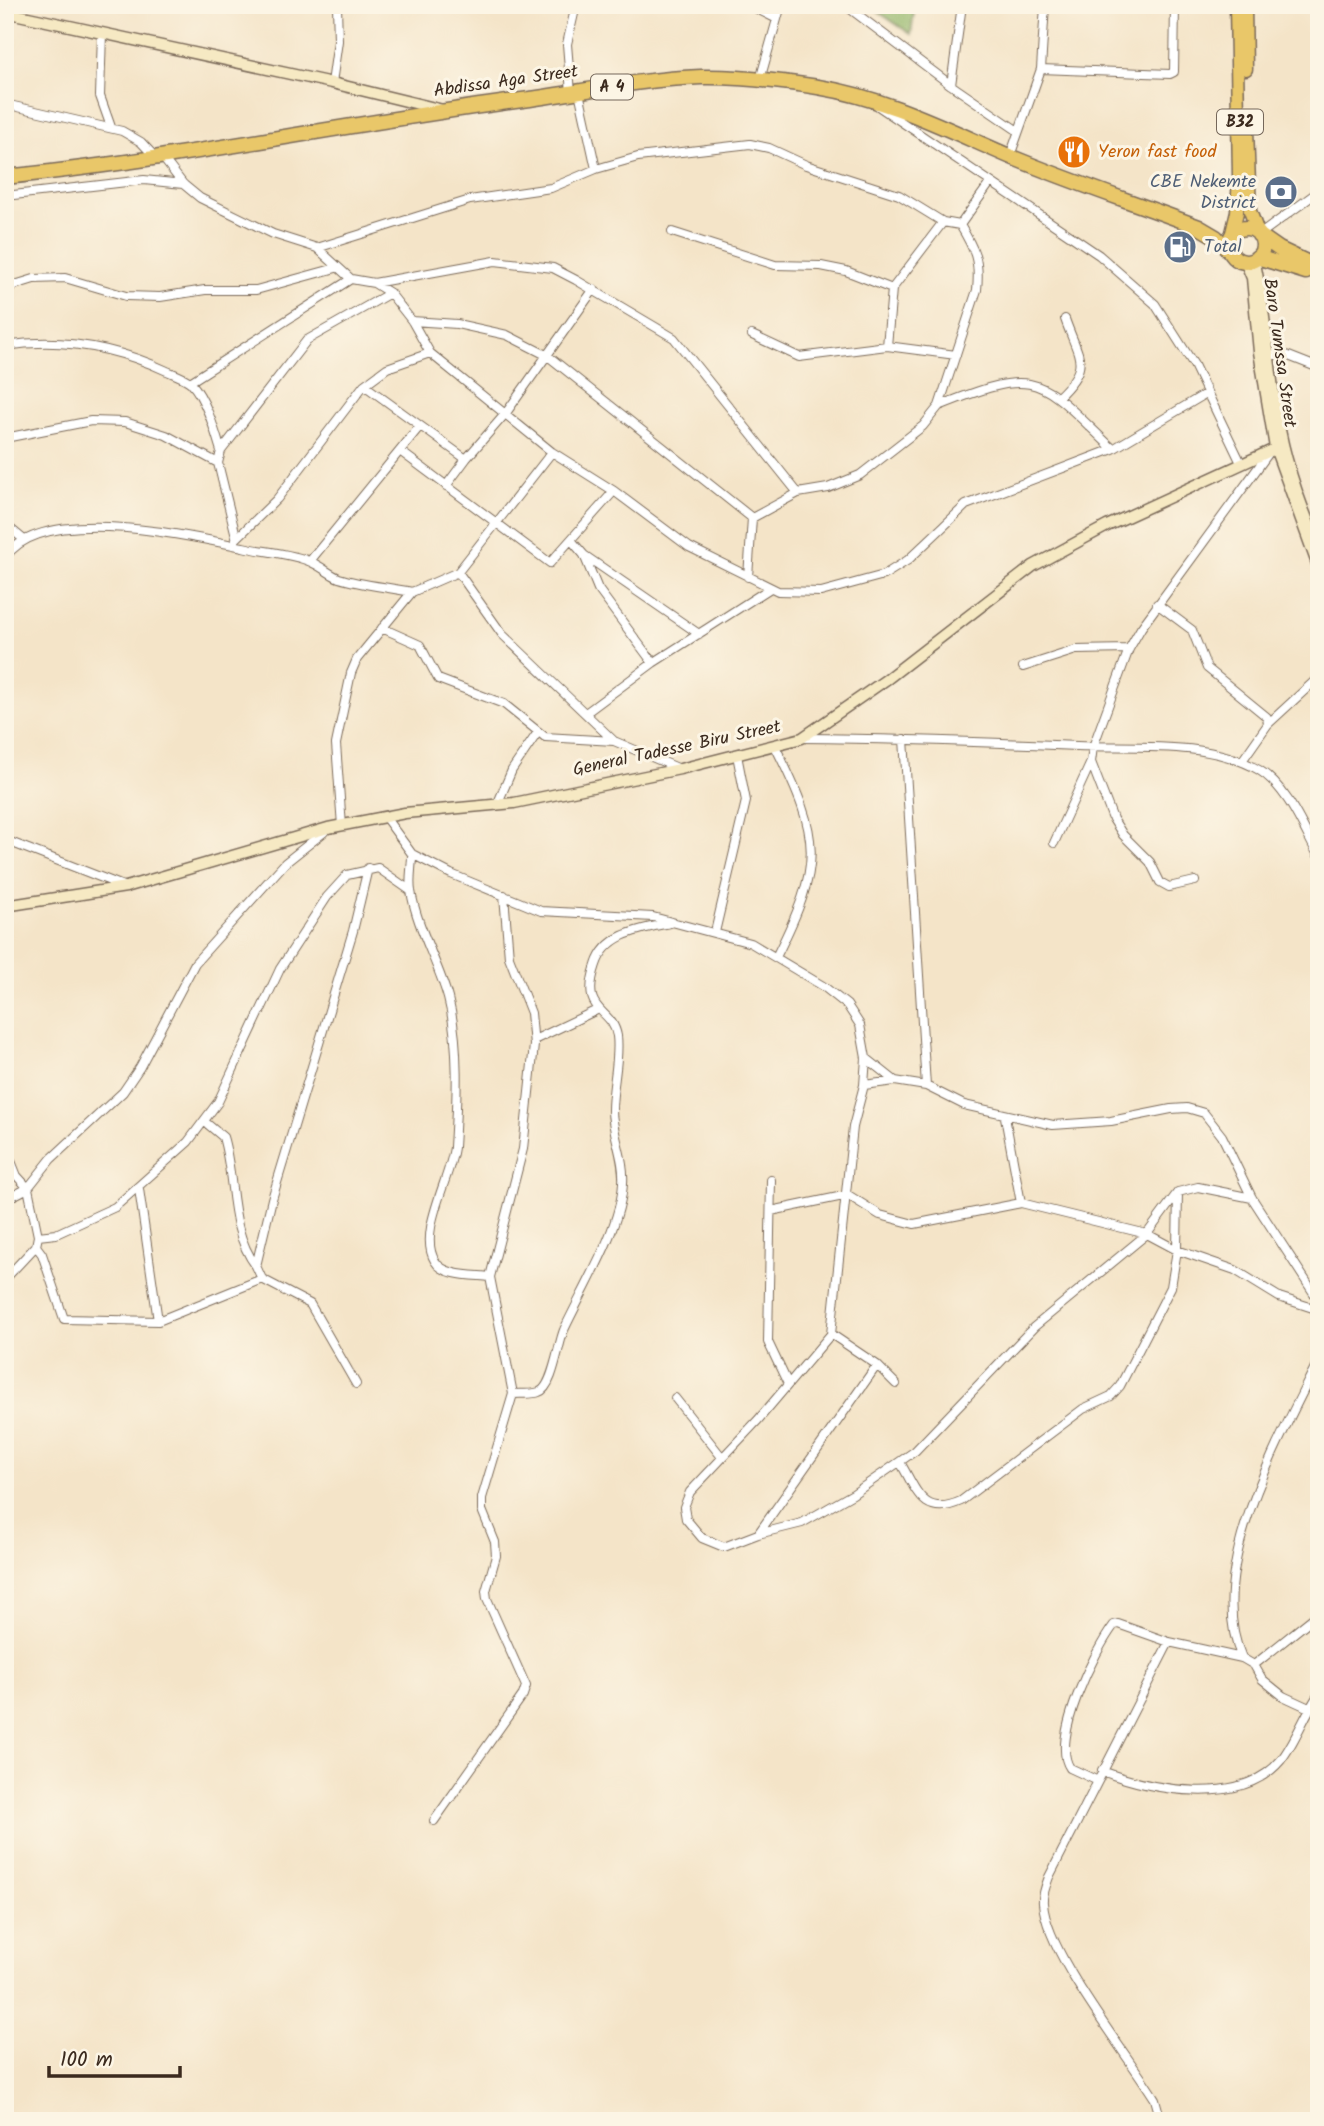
<svg xmlns="http://www.w3.org/2000/svg" width="1324" height="2126" viewBox="0 0 1324 2126" font-family="Kalam,sans-serif">
<style>
.forest{fill:#92b568;stroke:#667043;stroke-width:2}
.lines{fill:none;stroke-linecap:round;stroke-linejoin:round}
.street-casing{stroke:#7c6b5a;stroke-width:10}
.secondary-casing{stroke:#7c6b5a;stroke-width:13}
.primary-casing{stroke:#7c6b5a;stroke-width:15}
.highway-casing{stroke:#7c6b5a;stroke-width:17}
.street{stroke:#fff;stroke-width:8}
.secondary{stroke:#f6e9c3;stroke-width:10}
.primary{stroke:#e9c769;stroke-width:12}
.highway{stroke:#e9c769;stroke-width:14}
.labels{text-anchor:middle;dominant-baseline:central;stroke-width:6;stroke-linejoin:round;paint-order:stroke}
.shield{fill:#fcf5e5;stroke:#75675a;stroke-width:2}
.shield-label{font-size:16px;font-weight:bold;fill:#3b2a1e}
.street-label{font-size:18px;fill:#3b2a1e;stroke:#fcf5e5}
.food-label{font-size:18px;fill:#c56008;stroke:#fcf5e5;text-anchor:start}
.service-label{font-size:18px;fill:#4e5e75;stroke:#fcf5e5;text-anchor:end}
</style>
<rect width="100%" height="100%" fill="#fcf5e5"/>
<filter id="ink" filterUnits="userSpaceOnUse"><feTurbulence type="fractalNoise" baseFrequency=".0143" numOctaves="2"/><feDisplacementMap in="SourceGraphic" scale="14" xChannelSelector="R" yChannelSelector="G"/><feConvolveMatrix kernelMatrix="1 2 1 2 8 2 1 2 1" color-interpolation-filters="sRGB"/></filter>
<filter id="wash" filterUnits="userSpaceOnUse"><feTurbulence type="fractalNoise" baseFrequency=".00686" numOctaves="4" result="noise"/><feDisplacementMap in="SourceGraphic" scale="28" xChannelSelector="R" yChannelSelector="G"/><feGaussianBlur stdDeviation="1.57" result="paint"/><feColorMatrix in="noise" values="0 0 0 0 0 0 0 0 0 0 0 0 0 0 0 0 0 1.4 0 .05"/><feComposite in="paint" operator="in"/></filter>
<g filter="url(#wash)">
<rect width="100%" height="100%" fill="#f4e4c8"/>
<path class="forest" d="M869,5h46l-4,29 -37,-25z"/>
</g>
<g filter="url(#ink)">
<g class="lines">
<defs>
<path id="street" d="M749,5l26,13
M845,5l106,80 67,46
M102,33l-2,63 11,31
M1041,69l129,5 4,-2 1,-67
M760,80l21,-75
M332,83l6,-42 -1,-36
M951,85l11,-80
M579,92l17,77
M571,93l-4,-49 9,-39
M5,104l117,27 19,11 15,16
M878,106l221,149 56,49 39,61 47,98
M1010,156l31,-87 4,-64
M163,158l20,26 17,14 73,36 44,14 34,31 23,4 121,-22 58,7 23,12 98,58 124,155
M5,196l139,-16 39,4
M960,225l30,-42
M672,232l103,33 46,1 25,5 46,18
M1259,235l60,-44
M317,248l153,-48 81,-12 45,-19 42,-12 112,-13 19,4 37,17 93,30 44,27 17,3
M374,283l16,10 22,28 18,32 122,99 62,39 75,56 89,44 43,1 63,-17 24,-15 58,-55 147,-56 94,-56
M5,288l29,-9 31,-1 61,18 34,1 45,-7h51l80,-22
M412,321l45,3 50,11 41,21 204,162
M752,335l47,22 88,-11 69,9
M5,346c57,-9 110,1 162,25 7,3 19,7 24,12 15,16 24,48 30,68
M887,346l5,-57 51,-67
M1269,355h17l33,13
M190,382l161,-103
M364,385l102,74 40,-46 88,-124
M1058,397c34,-32 21,-38 7,-78
M939,406c101,-41 99,-28 174,43
M5,438l86,-17 34,1 41,13 52,28
M400,451l150,112 64,-72
M446,486l20,-27
M5,524l18,15
M236,536l-18,-73 3,-12 86,-111 83,-47
M236,539l41,-40 87,-114 23,-17 43,-15
M572,541l12,14 115,79
M584,555l14,34 55,74
M5,558c36,-56 183,-22 238,-11 21,5 48,6 68,15 10,4 18,12 28,16 22,7 49,9 73,14
M310,561l110,-135
M458,572l44,62 112,107
M748,577l4,-59 46,-25 30,-5 32,-13 63,-49 16,-20 38,-116c3,-30 -2,-40 -17,-65
M1157,604l35,26 15,38 60,49 1,7 -26,37
M382,628l38,17 18,34 66,25 41,33 69,4 66,28
M1023,667l53,-17 53,-1
M587,712l66,-49 116,-74
M1268,724l51,-47
M802,738c92,1 183,4 275,8 58,2 131,-6 182,24 29,18 44,58 60,87
M904,739l22,347
M775,746c47,94 48,117 1,211
M1091,762l22,57 10,16 27,27 10,20 9,5 26,-6
M497,805l15,-35 26,-38
M385,817l27,37 39,20 90,37 112,6 98,26 72,43 24,19 13,20 6,33 -2,27 -11,42 -22,207 -73,86 -68,72 -6,15 2,12 16,19 22,9 34,-13 44,-11 51,-29 62,-43 119,-124 113,-93 31,-42 20,-5 54,11
M342,826l-6,-82 15,-71 6,-14 55,-67 46,-20 94,-120
M5,840l118,46
M1054,843l37,-81 2,-15 36,-98 12,-21 127,-174
M412,854c0,12 -3,26 -1,37 6,37 27,71 37,107 12,46 9,101 6,149 -3,30 -37,86 -19,114 9,16 39,14 55,16
M715,932l31,-131 -9,-46
M534,1040l63,-30
M866,1058l29,23
M864,1085l31,-4 31,5 38,19 89,20 58,-4 60,-12 16,-1 17,5 18,23 30,62 67,103
M1005,1117l16,86
M205,1122l18,15c13,43 5,91 33,129
M5,1146l12,30 11,12 10,48 -2,10 -31,33
M771,1180l-3,162 20,42
M139,1189l19,132
M5,1200l23,-12 23,-29 72,-67 17,-25 55,-104 90,-100 39,-31
M771,1211l77,-16 32,20 34,9 107,-21 126,31 30,16 58,20 44,27 40,13
M38,1236l18,-2 59,-27 73,-65 30,-40 62,-133 47,-72 20,-22 31,-7 33,23
M36,1246l6,8 22,65 94,2 104,-42
M831,1334l46,31 19,19
M356,1384l-46,-80 -48,-25 -6,-13 16,-67 81,-268 15,-63
M513,1394c8,-1 19,1 26,-2 14,-4 19,-48 25,-62 19,-41 57,-102 59,-147 2,-25 -11,-49 -11,-73 0,-24 8,-51 5,-74 -5,-30 -38,-21 -21,-71 10,-32 45,-36 74,-42
M675,1398l46,58
M900,1462c17,29 23,56 61,39l122,-92 28,-13 9,-10 51,-99 6,-37 1,-58
M758,1534l119,-169
M1242,1658c-39,-87 39,-220 77,-299
M1254,1665l65,-52
M1102,1771c50,19 139,37 179,-11 15,-19 23,-45 38,-66
M1098,1781l-28,-13c-20,-28 25,-118 44,-143l4,-1 51,18 73,16 12,7 8,14 21,17 26,12
M434,1821l89,-126 3,-9 -39,-87 -1,-8 10,-35 -1,-14 -13,-32v-12l31,-104 -23,-117 33,-128 11,-104 -3,-32 -22,-56 -5,-62
M1161,2121l-6,-22c-29,-47 -109,-146 -112,-196 -1,-8 3,-18 6,-26l120,-235"/>
<path id="secondary" d="M5,12l327,71 111,27
M1254,259c13,56 14,114 26,171 8,41 23,80 39,119
M1245,261l7,17 7,74 16,96 44,121
M5,906l121,-19 202,-59 77,-15 109,-10 166,-34 122,-31 85,-59 146,-113 74,-40 176,-81"/>
<path id="primary" d="M1245,5l1,64
M1247,129l3,82 9,24
M1231,237l6,-25 2,-36 -3,-171"/>
<path id="highway" d="M5,177c176,-18 349,-55 525,-78 57,-8 113,-20 171,-22 39,-1 78,4 117,10 68,11 128,42 191,69 62,26 127,47 190,71l17,10 15,16
M1229 245a17 17 0 1 1 34 0a17 17 0 1 1-34 0Z
M1259,235l20,14 40,19
M1257,257l49,15"/>
</defs>
<use href="#street" class="street-casing"/>
<use href="#secondary" class="secondary-casing"/>
<use href="#primary" class="primary-casing"/>
<use href="#highway" class="highway-casing"/>
<use href="#street" class="street"/>
<use href="#secondary" class="secondary"/>
<use href="#primary" class="primary"/>
<use href="#highway" class="highway"/>
</g>
</g>
<defs>
<symbol id="restaurant-disc" viewBox="-11 -11 22 22"><circle r="9.5" fill="#e8710a" stroke="#fcf5e5"/><path d="M-5-6h1v4h1v-4h1v4h1v-4h1v5L-1.5 .5V6h-2V.5L-5-1ZM5-6V6H3V1.5H1.5Q1.5-4 5-6Z" fill="#fff"/></symbol>
<symbol id="bank-disc" viewBox="-11 -11 22 22"><circle r="9.5" fill="#5c6f8a" stroke="#fcf5e5"/><path d="M-6-4H6V4H-6ZM0-2.3a2.3 2.3 0 1 0 0 4.6a2.3 2.3 0 1 0 0-4.6Z" fill="#fff"/></symbol>
<symbol id="fuel-disc" viewBox="-11 -11 22 22"><circle r="9.5" fill="#5c6f8a" stroke="#fcf5e5"/><path d="M-5.5-6h7V0h2V4h1.3V-2.5L3-4.5l.8-.8L6-3V5H2.5V1h-1V6h-7ZM-4.2-4.7v3.2H.2V-4.7Z" fill="#fff"/></symbol>
</defs>
<g fill-rule="evenodd">
<use href="#restaurant-disc" x="1055" y="133" width="38" height="38"/>
<use href="#bank-disc" x="1262" y="173" width="38" height="38"/>
<use href="#fuel-disc" x="1161" y="228" width="38" height="38"/>
</g>
<g class="labels">
<g class="shield">
<rect x="591" y="74.5" width="42" height="25" rx="5"/>
<rect x="1217" y="109.5" width="46" height="25" rx="5"/>
</g>
<g class="shield-label">
<text x="612" y="87">A 4</text>
<text x="1240" y="122">B32</text>
</g>
<g class="street-label">
<text transform="translate(506 82) rotate(-8)">Abdissa Aga Street</text>
<text transform="translate(1279 353) rotate(82)">Baro Tumssa Street</text>
<text transform="translate(677 749) rotate(-12)">General Tadesse Biru Street</text>
</g>
<g class="food-label">
<text x="1098" y="152">Yeron fast food</text>
</g>
<g class="service-label">
<text x="1256" y="182">CBE Nekemte<tspan x="1256" dy="21">District</tspan></text>
<text x="1204" y="247" text-anchor="start">Total</text>
</g>
</g>
<rect width="1324" height="2126" fill="none" stroke="#fcf5e5" stroke-width="28"/>
<path d="M49 2066v10h131v-10" fill="none" stroke="#3b2a1e" stroke-width="3.5"/>
<text x="60" y="2066" font-size="21" fill="#3b2a1e" stroke="#fcf5e5" stroke-width="5" paint-order="stroke">100 m</text>
</svg>
